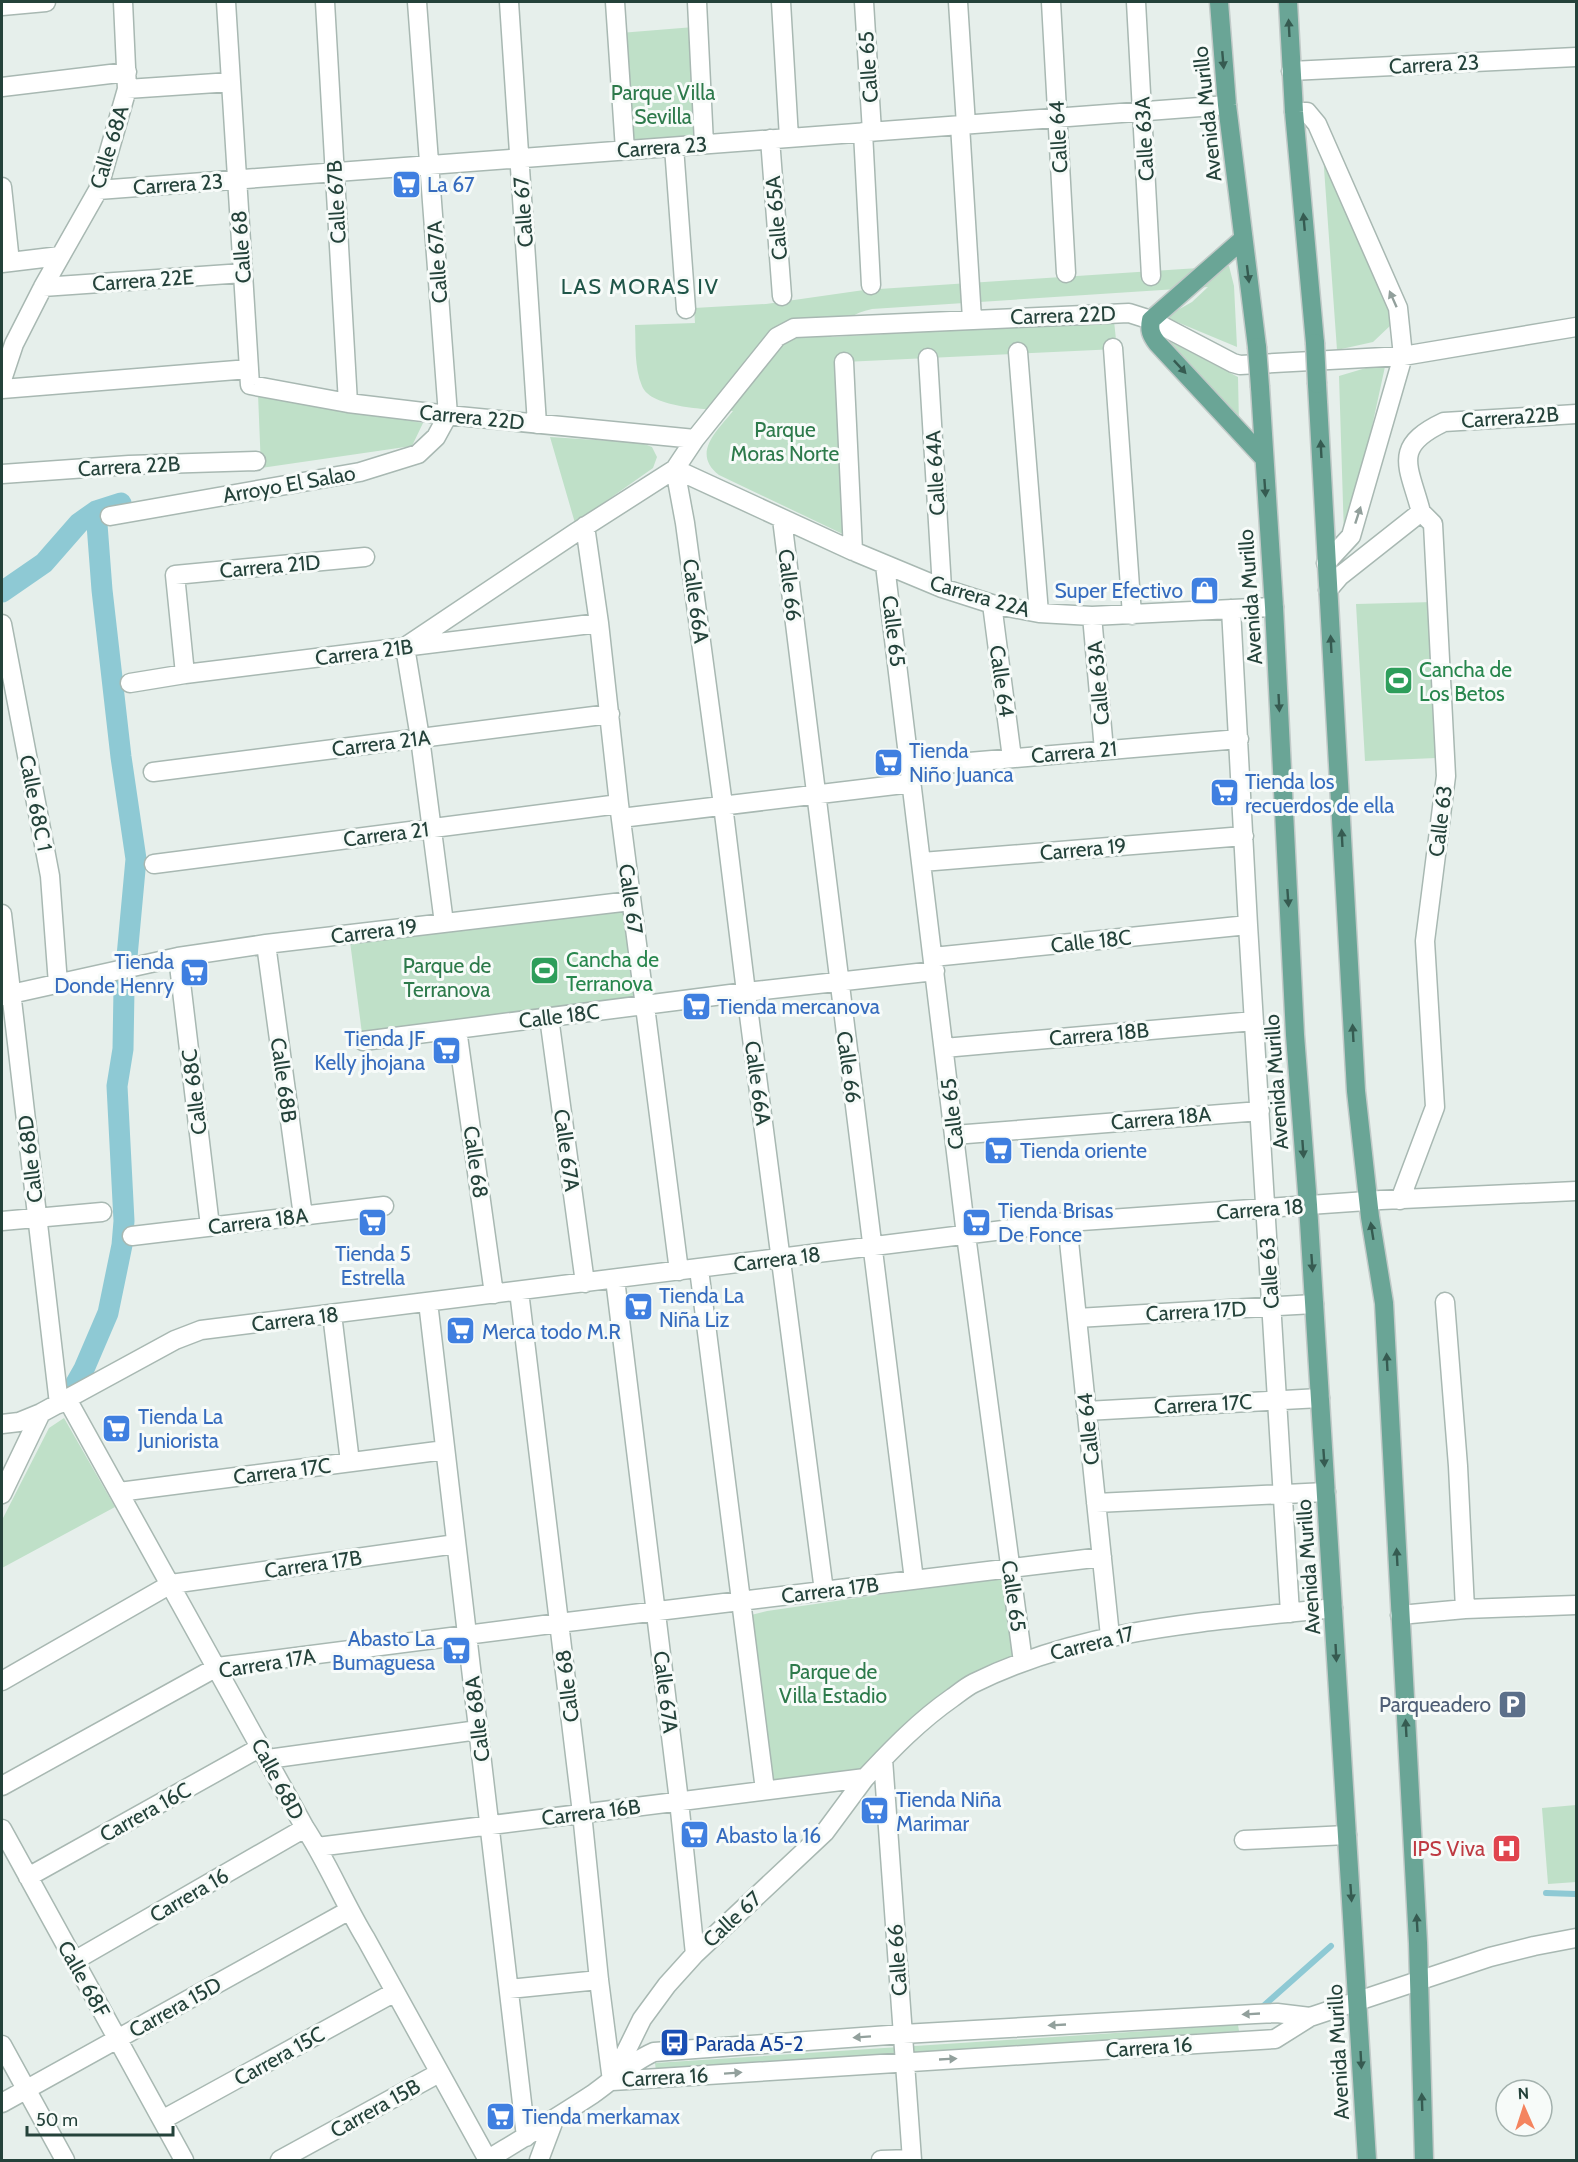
<svg xmlns="http://www.w3.org/2000/svg" width="1578" height="2162" viewBox="0 0 1578 2162" font-family="Cabin,sans-serif">
<style>
.green{fill:#bfe0c8}
.lines{fill:none;stroke-linecap:round;stroke-linejoin:round}
.stream{stroke:#8ec9d4;stroke-width:6}
.canal{stroke:#8ec9d4;stroke-width:21}
.minor-casing{stroke:#a8b8b2;stroke-width:21}
.major-casing{stroke:#c2cac8;stroke-width:21}
.minor{stroke:#fff;stroke-width:18}
.major{stroke:#6aa596;stroke-width:18}
.major-bridge-casing{stroke:#c2cac8;stroke-width:21;stroke-linecap:butt}
.major-bridge{stroke:#6aa596;stroke-width:18}
.oneway{fill:#365b51}
.oneway2{fill:#92a09c}
.labels{text-anchor:middle;dominant-baseline:central;stroke-width:6;stroke-linejoin:round;paint-order:stroke}
.street-label{font-size:21px;fill:#24423a;stroke:#f7fbf9}
.park-label{font-size:21px;fill:#2d7a4b;stroke:#f7fbf9}
.shop-label{font-size:21px;fill:#366cbe;stroke:#f7fbf9;text-anchor:start}
.leisure-label{font-size:21px;fill:#27864d;stroke:#f7fbf9;text-anchor:start}
.service-label{font-size:21px;fill:#4e5e75;stroke:#f7fbf9;text-anchor:end}
.health-label{font-size:21px;fill:#be3a42;stroke:#f7fbf9;text-anchor:end}
.transit-label{font-size:21px;fill:#164399;stroke:#f7fbf9;text-anchor:start}
.neighbourhood-label{font-size:22px;letter-spacing:1.5px;fill:#1f5548;stroke:#f7fbf9}
</style>
<rect width="100%" height="100%" fill="#e6efeb"/>
<path class="green" d="M694,27l10,113 -76,5 -8,-112z
M1323,154l68,160 1,10 -19,18 -36,8z
M1229,266l5,20 3,61 -72,-30 27,-15 16,-15 -336,22c-19,4 -30,12 -41,28l283,-16 3,28 -273,13 3,174 -128,-61c-28,-22 -2,-44 14,-64 -22,-2 -82,-2 -91,-25 -8,-19 -6,-41 -7,-61l60,-2 -1,-15 72,-4 98,-14z
M1167,340l71,37 1,48 -42,-46z
M1386,362l-31,143 -11,31 -5,-160z
M258,394l165,29 -11,23 -151,22z
M550,437l92,6 10,4 5,10 -4,11 -78,55z
M1434,602l2,156 -71,3 -9,-157z
M631,901l14,104 -282,36 -14,-107z
M64,1418l51,89 -113,61v-48l47,-92z
M1002,1577l11,80 -47,19 -52,40 -53,56 -94,10 -24,-165 24,-6z
M1576,1805v77l-28,2 -6,-76z
M1238,2025l1,6 -583,40 -1,-8z"/>
<g class="lines">
<path class="stream" d="M1546,1893l30,1
M1260,2009l71,-63"/>
<path class="canal" d="M2,592l42,-29 35,-40 17,-12 25,-8
M67,1399l17,-30 24,-56 14,-68 2,-24 -7,-135 6,-37 1,-60 12,-130 -15,-102 -19,-167 -6,-79"/>
<defs>
<path id="minor" d="M226,2l24,383 98,18 100,12 247,24
M325,2l23,401
M509,2l28,422
M615,2l10,148
M697,2l7,142
M781,2l8,136
M864,2l8,130
M958,2l8,123
M1051,2l15,271
M1136,2l15,274
M2,6l44,-4
M1291,71l285,-14
M2,87l125,-15
M127,89l104,-7
M1294,112h13l10,12 81,184 5,48 -52,180 -25,27
M960,125l12,194
M863,132l8,153
M770,139l12,157
M674,147l12,162
M2,187l8,75
M98,190l1129,-85
M2,263l58,-7
M43,287l200,-14
M1113,348l19,267
M1018,352l21,261
M928,358l14,230
M844,362l9,189
M2,380l12,-36 29,-57 55,-97 29,-101 -4,-87
M2,389l247,-20
M675,469l10,54 38,282 23,187 78,599
M675,469l178,82 89,37 50,16 47,9 53,3 182,-9
M2,474l127,-9 127,-4
M110,516l250,-44 58,-18 18,-17 12,-22 -31,-413
M782,519l132,1061
M585,526l14,97 20,181 60,467
M885,565l81,670 57,427
M1328,590l12,-14 81,-64c-12,-46 -30,-65 23,-90l132,-8
M992,604l20,154
M1231,609l17,316 42,688
M1092,616l12,134
M2,624l48,252 8,108
M185,674l-10,-99 190,-18
M130,683l55,-9 414,-51
M910,767l329,-28
M153,772l457,-58
M621,818l291,-35
M922,862l322,-26
M154,864l465,-60
M2,914l57,490
M444,923l-24,-185 -15,-91 170,-114 100,-64 20,-30 82,-102 17,-9 335,-15 22,7 82,43 7,2 163,-9 173,-29
M266,944l37,272
M178,957l32,269
M933,957l315,-32
M2,996l176,-39 88,-13 365,-43
M549,1017l36,266
M457,1029l37,265
M363,1041l383,-49 189,-21
M944,1048l310,-27
M954,1135l306,-24
M1400,1200l35,-93 -10,-166 21,-165 -13,-252 -12,-12
M2,1221l100,-9
M1067,1222l43,414
M132,1236l252,-30
M699,1269l66,521
M615,1279l64,522 16,153
M519,1291l63,522 17,167 13,101
M428,1302l98,835
M1445,1302l13,164 7,143
M332,1314l18,148
M1077,1318l237,-14
M67,1399l238,429c23,35 39,75 61,111l122,221
M1086,1411l234,-13
M2,1424l17,-2 22,-9 134,-73 26,-10 866,-108 314,-22 195,-9
M119,1492l326,-42
M2,1494l39,-81
M1096,1503l230,-11
M1400,1615l65,-6 111,-4
M2,1681l169,-97 285,-40
M268,1759l210,-29
M883,1759l29,401
M2,1786l215,-119 342,-44 543,-66
M2,1829l182,331
M1244,1840l103,-5
M317,1847l548,-69c27,-29 54,-57 87,-80 7,-5 14,-11 22,-15 113,-56 237,-61 359,-75
M28,1877l233,-130
M74,1961l231,-133
M509,1989l90,-9
M2,2045l63,115
M615,2074l27,-55 25,-34 28,-31 130,-122 40,-54
M612,2081l663,-42 35,-22 180,-60 44,-11 42,-8
M2,2103l346,-192
M162,2120l233,-128
M280,2160l159,-87
M487,2160c36,-22 71,-43 106,-66 20,-14 38,-32 61,-42l249,-18 352,-20 22,-1 33,4
M539,2160l15,-40
M881,2160l31,-1"/>
<path id="major" d="M1219,2l8,103 30,242
M1288,2l6,110 21,231
M1243,239l-92,81c-2,10 0,15 6,23l106,114
M1317,384l39,707 14,126 14,86 34,640 6,217
M1260,387l14,220 21,428 13,170 59,955"/>
</defs>
<use href="#minor" class="minor-casing"/>
<use href="#major" class="major-casing"/>
<use href="#minor" class="minor"/>
<use href="#major" class="major"/>
<defs>
<path id="major-bridge" d="M1315,343l2,41
M1257,347l3,40"/>
</defs>
<use href="#major-bridge" class="major-bridge-casing"/>
<use href="#major-bridge" class="major-bridge"/>
</g>
<defs><path id="oneway-solid" d="M-6-.8H1V-3.2L6.5 0L1 3.2V.8H-6Z" transform="scale(1.5)"/></defs>
<g class="oneway">
<use href="#oneway-solid" transform="translate(1289 28) rotate(-93)"/>
<use href="#oneway-solid" transform="translate(1223 60) rotate(85)"/>
<use href="#oneway-solid" transform="translate(1304 222) rotate(-95)"/>
<use href="#oneway-solid" transform="translate(1248 274) rotate(83)"/>
<use href="#oneway-solid" transform="translate(1180 367) rotate(47)"/>
<use href="#oneway-solid" transform="translate(1321 449) rotate(-93)"/>
<use href="#oneway-solid" transform="translate(1265 488) rotate(86)"/>
<use href="#oneway-solid" transform="translate(1331 644) rotate(-93)"/>
<use href="#oneway-solid" transform="translate(1279 703) rotate(87)"/>
<use href="#oneway-solid" transform="translate(1342 838) rotate(-93)"/>
<use href="#oneway-solid" transform="translate(1288 898) rotate(86)"/>
<use href="#oneway-solid" transform="translate(1353 1033) rotate(-93)"/>
<use href="#oneway-solid" transform="translate(1303 1149) rotate(86)"/>
<use href="#oneway-solid" transform="translate(1372 1231) rotate(-99)"/>
<use href="#oneway-solid" transform="translate(1312 1263) rotate(86)"/>
<use href="#oneway-solid" transform="translate(1387 1362) rotate(-93)"/>
<use href="#oneway-solid" transform="translate(1324 1458) rotate(86)"/>
<use href="#oneway-solid" transform="translate(1397 1557) rotate(-93)"/>
<use href="#oneway-solid" transform="translate(1336 1653) rotate(87)"/>
<use href="#oneway-solid" transform="translate(1406 1728) rotate(-93)"/>
<use href="#oneway-solid" transform="translate(1351 1893) rotate(86)"/>
<use href="#oneway-solid" transform="translate(1417 1923) rotate(-93)"/>
<use href="#oneway-solid" transform="translate(1361 2060) rotate(87)"/>
<use href="#oneway-solid" transform="translate(1422 2102) rotate(-92)"/>
</g>
<g class="oneway2">
<use href="#oneway-solid" transform="translate(1393 299) rotate(-114)"/>
<use href="#oneway-solid" transform="translate(1358 515) rotate(-72)"/>
<use href="#oneway-solid" transform="translate(1251 2014) rotate(177)"/>
<use href="#oneway-solid" transform="translate(1057 2025) rotate(177)"/>
<use href="#oneway-solid" transform="translate(862 2037) rotate(176)"/>
<use href="#oneway-solid" transform="translate(948 2059) rotate(-3)"/>
<use href="#oneway-solid" transform="translate(733 2073) rotate(-4)"/>
</g>
<defs>
<symbol id="supermarket-square" viewBox="-11 -11 22 22"><rect x="-9" y="-9" width="18" height="18" rx="4" fill="#3f7fe0" stroke="#f7fbf9"/><path d="M-6-5.5h2.5l.6 2H6L4.5 2H-2.5L-4.4-4H-6ZM-1.5 3.2a1.3 1.3 0 1 0 .1 0ZM3 3.2a1.3 1.3 0 1 0 .1 0Z" fill="#fff"/></symbol>
<symbol id="shop-square" viewBox="-11 -11 22 22"><rect x="-9" y="-9" width="18" height="18" rx="4" fill="#3f7fe0" stroke="#f7fbf9"/><path d="M-5-2.5h2.3a2.7 3.5 0 0 1 5.4 0H5L5.5 6h-11ZM-1.5-2.5h3a1.5 2.3 0 0 0-3 0Z" fill="#fff"/></symbol>
<symbol id="stadium-square" viewBox="-11 -11 22 22"><rect x="-9" y="-9" width="18" height="18" rx="4" fill="#2e9e5b" stroke="#f7fbf9"/><path d="M0-5a6.5 5 0 1 0 0 10a6.5 5 0 1 0 0-10ZM-3.5-1.8h7v3.6h-7Z" fill="#fff"/></symbol>
<symbol id="parking-square" viewBox="-11 -11 22 22"><rect x="-9" y="-9" width="18" height="18" rx="4" fill="#5c6f8a" stroke="#f7fbf9"/><path d="M-3.5-5.5H1a3.5 3.5 0 0 1 0 7H-1V5.5H-3.5ZM-1-3.4V-.6H.8a1.4 1.4 0 0 0 0-2.8Z" fill="#fff"/></symbol>
<symbol id="hospital-square" viewBox="-11 -11 22 22"><rect x="-9" y="-9" width="18" height="18" rx="4" fill="#e0444e" stroke="#f7fbf9"/><path d="M-5-5h3v3.5h4V-5h3V5h-3V1.5h-4V5h-3Z" fill="#fff"/></symbol>
<symbol id="bus-square" viewBox="-11 -11 22 22"><rect x="-9" y="-9" width="18" height="18" rx="4" fill="#1a4fb4" stroke="#f7fbf9"/><path d="M-5-6H5V4H4V6H2V4H-2V6H-4V4H-5ZM-3.5-4V0h7V-4ZM-3.5 1.2v1.5H-2V1.2ZM2 1.2v1.5H3.5V1.2Z" fill="#fff"/></symbol>
</defs>
<g fill-rule="evenodd">
<use href="#supermarket-square" x="390" y="168" width="33" height="33"/>
<use href="#shop-square" x="1188" y="574" width="33" height="33"/>
<use href="#stadium-square" x="1382" y="664" width="33" height="33"/>
<use href="#supermarket-square" x="872" y="746" width="33" height="33"/>
<use href="#supermarket-square" x="1208" y="776" width="33" height="33"/>
<use href="#stadium-square" x="528" y="954" width="33" height="33"/>
<use href="#supermarket-square" x="178" y="956" width="33" height="33"/>
<use href="#supermarket-square" x="680" y="990" width="33" height="33"/>
<use href="#supermarket-square" x="430" y="1034" width="33" height="33"/>
<use href="#supermarket-square" x="982" y="1134" width="33" height="33"/>
<use href="#supermarket-square" x="356" y="1206" width="33" height="33"/>
<use href="#supermarket-square" x="960" y="1206" width="33" height="33"/>
<use href="#supermarket-square" x="622" y="1290" width="33" height="33"/>
<use href="#supermarket-square" x="444" y="1314" width="33" height="33"/>
<use href="#supermarket-square" x="100" y="1412" width="33" height="33"/>
<use href="#supermarket-square" x="440" y="1634" width="33" height="33"/>
<use href="#parking-square" x="1496" y="1688" width="33" height="33"/>
<use href="#supermarket-square" x="858" y="1794" width="33" height="33"/>
<use href="#supermarket-square" x="678" y="1818" width="33" height="33"/>
<use href="#hospital-square" x="1490" y="1832" width="33" height="33"/>
<use href="#bus-square" x="658" y="2026" width="33" height="33"/>
<use href="#supermarket-square" x="484" y="2100" width="33" height="33"/>
</g>
<g class="labels">
<g class="street-label">
<text transform="translate(1434 64) rotate(-3)">Carrera 23</text>
<text transform="translate(868 67) rotate(-94)">Calle 65</text>
<text transform="translate(1207 114) rotate(-96)">Avenida Murillo</text>
<text transform="translate(1058 137) rotate(-93)">Calle 64</text>
<text transform="translate(1144 139) rotate(-93)">Calle 63A</text>
<text transform="translate(109 147) rotate(-73)">Calle 68A</text>
<text transform="translate(662 147) rotate(-4)">Carrera 23</text>
<text transform="translate(178 184) rotate(-4)">Carrera 23</text>
<text transform="translate(336 202) rotate(-93)">Calle 67B</text>
<text transform="translate(523 212) rotate(-94)">Calle 67</text>
<text transform="translate(776 218) rotate(-95)">Calle 65A</text>
<text transform="translate(241 247) rotate(-94)">Calle 68</text>
<text transform="translate(437 262) rotate(-94)">Calle 67A</text>
<text transform="translate(143 280) rotate(-4)">Carrera 22E</text>
<text transform="translate(1063 315) rotate(-2)">Carrera 22D</text>
<text transform="translate(472 417) rotate(6)">Carrera 22D</text>
<text transform="translate(1510 417) rotate(-4)">Carrera22B</text>
<text transform="translate(129 466) rotate(-3)">Carrera 22B</text>
<text transform="translate(935 473) rotate(-93)">Calle 64A</text>
<text transform="translate(289 484) rotate(-10)">Arroyo El Salao</text>
<text transform="translate(270 566) rotate(-5)">Carrera 21D</text>
<text transform="translate(790 585) rotate(83)">Calle 66</text>
<text transform="translate(980 596) rotate(16)">Carrera 22A</text>
<text transform="translate(1250 597) rotate(-94)">Avenida Murillo</text>
<text transform="translate(696 601) rotate(82)">Calle 66A</text>
<text transform="translate(894 631) rotate(83)">Calle 65</text>
<text transform="translate(364 652) rotate(-7)">Carrera 21B</text>
<text transform="translate(1002 681) rotate(82)">Calle 64</text>
<text transform="translate(1098 683) rotate(-95)">Calle 63A</text>
<text transform="translate(381 743) rotate(-7)">Carrera 21A</text>
<text transform="translate(1074 752) rotate(-5)">Carrera 21</text>
<text transform="translate(36 803) rotate(79)">Calle 68C 1</text>
<text transform="translate(1440 821) rotate(-83)">Calle 63</text>
<text transform="translate(386 834) rotate(-7)">Carrera 21</text>
<text transform="translate(1083 849) rotate(-5)">Carrera 19</text>
<text transform="translate(631 899) rotate(82)">Calle 67</text>
<text transform="translate(374 931) rotate(-7)">Carrera 19</text>
<text transform="translate(1091 941) rotate(-6)">Calle 18C</text>
<text transform="translate(559 1016) rotate(-7)">Calle 18C</text>
<text transform="translate(1099 1034) rotate(-5)">Carrera 18B</text>
<text transform="translate(849 1067) rotate(82)">Calle 66</text>
<text transform="translate(284 1080) rotate(82)">Calle 68B</text>
<text transform="translate(1276 1082) rotate(-94)">Avenida Murillo</text>
<text transform="translate(758 1083) rotate(82)">Calle 66A</text>
<text transform="translate(194 1092) rotate(-97)">Calle 68C</text>
<text transform="translate(952 1114) rotate(-97)">Calle 65</text>
<text transform="translate(1161 1118) rotate(-5)">Carrera 18A</text>
<text transform="translate(567 1150) rotate(82)">Calle 67A</text>
<text transform="translate(30 1159) rotate(-97)">Calle 68D</text>
<text transform="translate(476 1162) rotate(82)">Calle 68</text>
<text transform="translate(1260 1209) rotate(-4)">Carrera 18</text>
<text transform="translate(258 1221) rotate(-7)">Carrera 18A</text>
<text transform="translate(777 1259) rotate(-7)">Carrera 18</text>
<text transform="translate(1269 1273) rotate(-94)">Calle 63</text>
<text transform="translate(1196 1311) rotate(-3)">Carrera 17D</text>
<text transform="translate(295 1319) rotate(-7)">Carrera 18</text>
<text transform="translate(1203 1404) rotate(-3)">Carrera 17C</text>
<text transform="translate(1088 1429) rotate(-96)">Calle 64</text>
<text transform="translate(282 1471) rotate(-7)">Carrera 17C</text>
<text transform="translate(313 1564) rotate(-8)">Carrera 17B</text>
<text transform="translate(1308 1567) rotate(-94)">Avenida Murillo</text>
<text transform="translate(830 1590) rotate(-7)">Carrera 17B</text>
<text transform="translate(1014 1596) rotate(82)">Calle 65</text>
<text transform="translate(1092 1643) rotate(-14)">Carrera 17</text>
<text transform="translate(267 1663) rotate(-9)">Carrera 17A</text>
<text transform="translate(567 1686) rotate(-97)">Calle 68</text>
<text transform="translate(666 1692) rotate(83)">Calle 67A</text>
<text transform="translate(477 1719) rotate(-97)">Calle 68A</text>
<text transform="translate(278 1779) rotate(62)">Calle 68D</text>
<text transform="translate(145 1812) rotate(-29)">Carrera 16C</text>
<text transform="translate(591 1812) rotate(-7)">Carrera 16B</text>
<text transform="translate(189 1895) rotate(-30)">Carrera 16</text>
<text transform="translate(732 1919) rotate(-43)">Calle 67</text>
<text transform="translate(897 1960) rotate(-94)">Calle 66</text>
<text transform="translate(84 1979) rotate(61)">Calle 68F</text>
<text transform="translate(175 2007) rotate(-29)">Carrera 15D</text>
<text transform="translate(1149 2047) rotate(-4)">Carrera 16</text>
<text transform="translate(1338 2052) rotate(-93)">Avenida Murillo</text>
<text transform="translate(279 2056) rotate(-29)">Carrera 15C</text>
<text transform="translate(665 2077) rotate(-3)">Carrera 16</text>
<text transform="translate(375 2108) rotate(-29)">Carrera 15B</text>
</g>
<g class="park-label">
<text x="663" y="92">Parque Villa<tspan x="663" dy="24">Sevilla</tspan></text>
<text x="785" y="429">Parque<tspan x="785" dy="24">Moras Norte</tspan></text>
<text x="447" y="965">Parque de<tspan x="447" dy="24">Terranova</tspan></text>
<text x="833" y="1671">Parque de<tspan x="833" dy="24">Villa Estadio</tspan></text>
</g>
<g class="shop-label">
<text x="427" y="184">La 67</text>
<text x="1183" y="590" text-anchor="end">Super Efectivo</text>
<text x="909" y="750">Tienda<tspan x="909" dy="24">Niño Juanca</tspan></text>
<text x="1245" y="781">Tienda los<tspan x="1245" dy="24">recuerdos de ella</tspan></text>
<text x="174" y="961" text-anchor="end">Tienda<tspan x="174" dy="24">Donde Henry</tspan></text>
<text x="717" y="1006">Tienda mercanova</text>
<text x="425" y="1038" text-anchor="end">Tienda JF<tspan x="425" dy="24">Kelly jhojana</tspan></text>
<text x="1020" y="1150">Tienda oriente</text>
<text x="998" y="1210">Tienda Brisas<tspan x="998" dy="24">De Fonce</tspan></text>
<text x="373" y="1253" text-anchor="middle">Tienda 5<tspan x="373" dy="24">Estrella</tspan></text>
<text x="659" y="1295">Tienda La<tspan x="659" dy="24">Niña Liz</tspan></text>
<text x="482" y="1331">Merca todo M.R</text>
<text x="138" y="1416">Tienda La<tspan x="138" dy="24">Juniorista</tspan></text>
<text x="435" y="1638" text-anchor="end">Abasto La<tspan x="435" dy="24">Bumaguesa</tspan></text>
<text x="896" y="1799">Tienda Niña<tspan x="896" dy="24">Marimar</tspan></text>
<text x="716" y="1835">Abasto la 16</text>
<text x="522" y="2116">Tienda merkamax</text>
</g>
<g class="leisure-label">
<text x="1419" y="669">Cancha de<tspan x="1419" dy="24">Los Betos</tspan></text>
<text x="566" y="959">Cancha de<tspan x="566" dy="24">Terranova</tspan></text>
</g>
<g class="service-label">
<text x="1491" y="1704">Parqueadero</text>
</g>
<g class="health-label">
<text x="1485" y="1848">IPS Viva</text>
</g>
<g class="transit-label">
<text x="695" y="2043">Parada A5-2</text>
</g>
<g class="neighbourhood-label">
<text x="640" y="286">LAS MORAS IV</text>
</g>
</g>
<rect width="1578" height="2162" fill="none" stroke="#24423a" stroke-width="6"/>
<g transform="translate(1524 2108) rotate(357)"><circle r="28" fill="#f7fbf9" stroke="#a3b1ad" stroke-width="1.5"/>
<path d="M0-4.5L10 22L0 15L-10 22Z" fill="#f4845f"/>
<text y="-9" font-size="16" font-weight="bold" text-anchor="middle" fill="#24423a">N</text>
</g>
<path d="M27 2126v9h146v-9" fill="none" stroke="#24423a" stroke-width="3"/>
<text x="36" y="2126" font-size="18" fill="#24423a" stroke="#f7fbf9" stroke-width="4.5" paint-order="stroke">50 m</text>
</svg>
